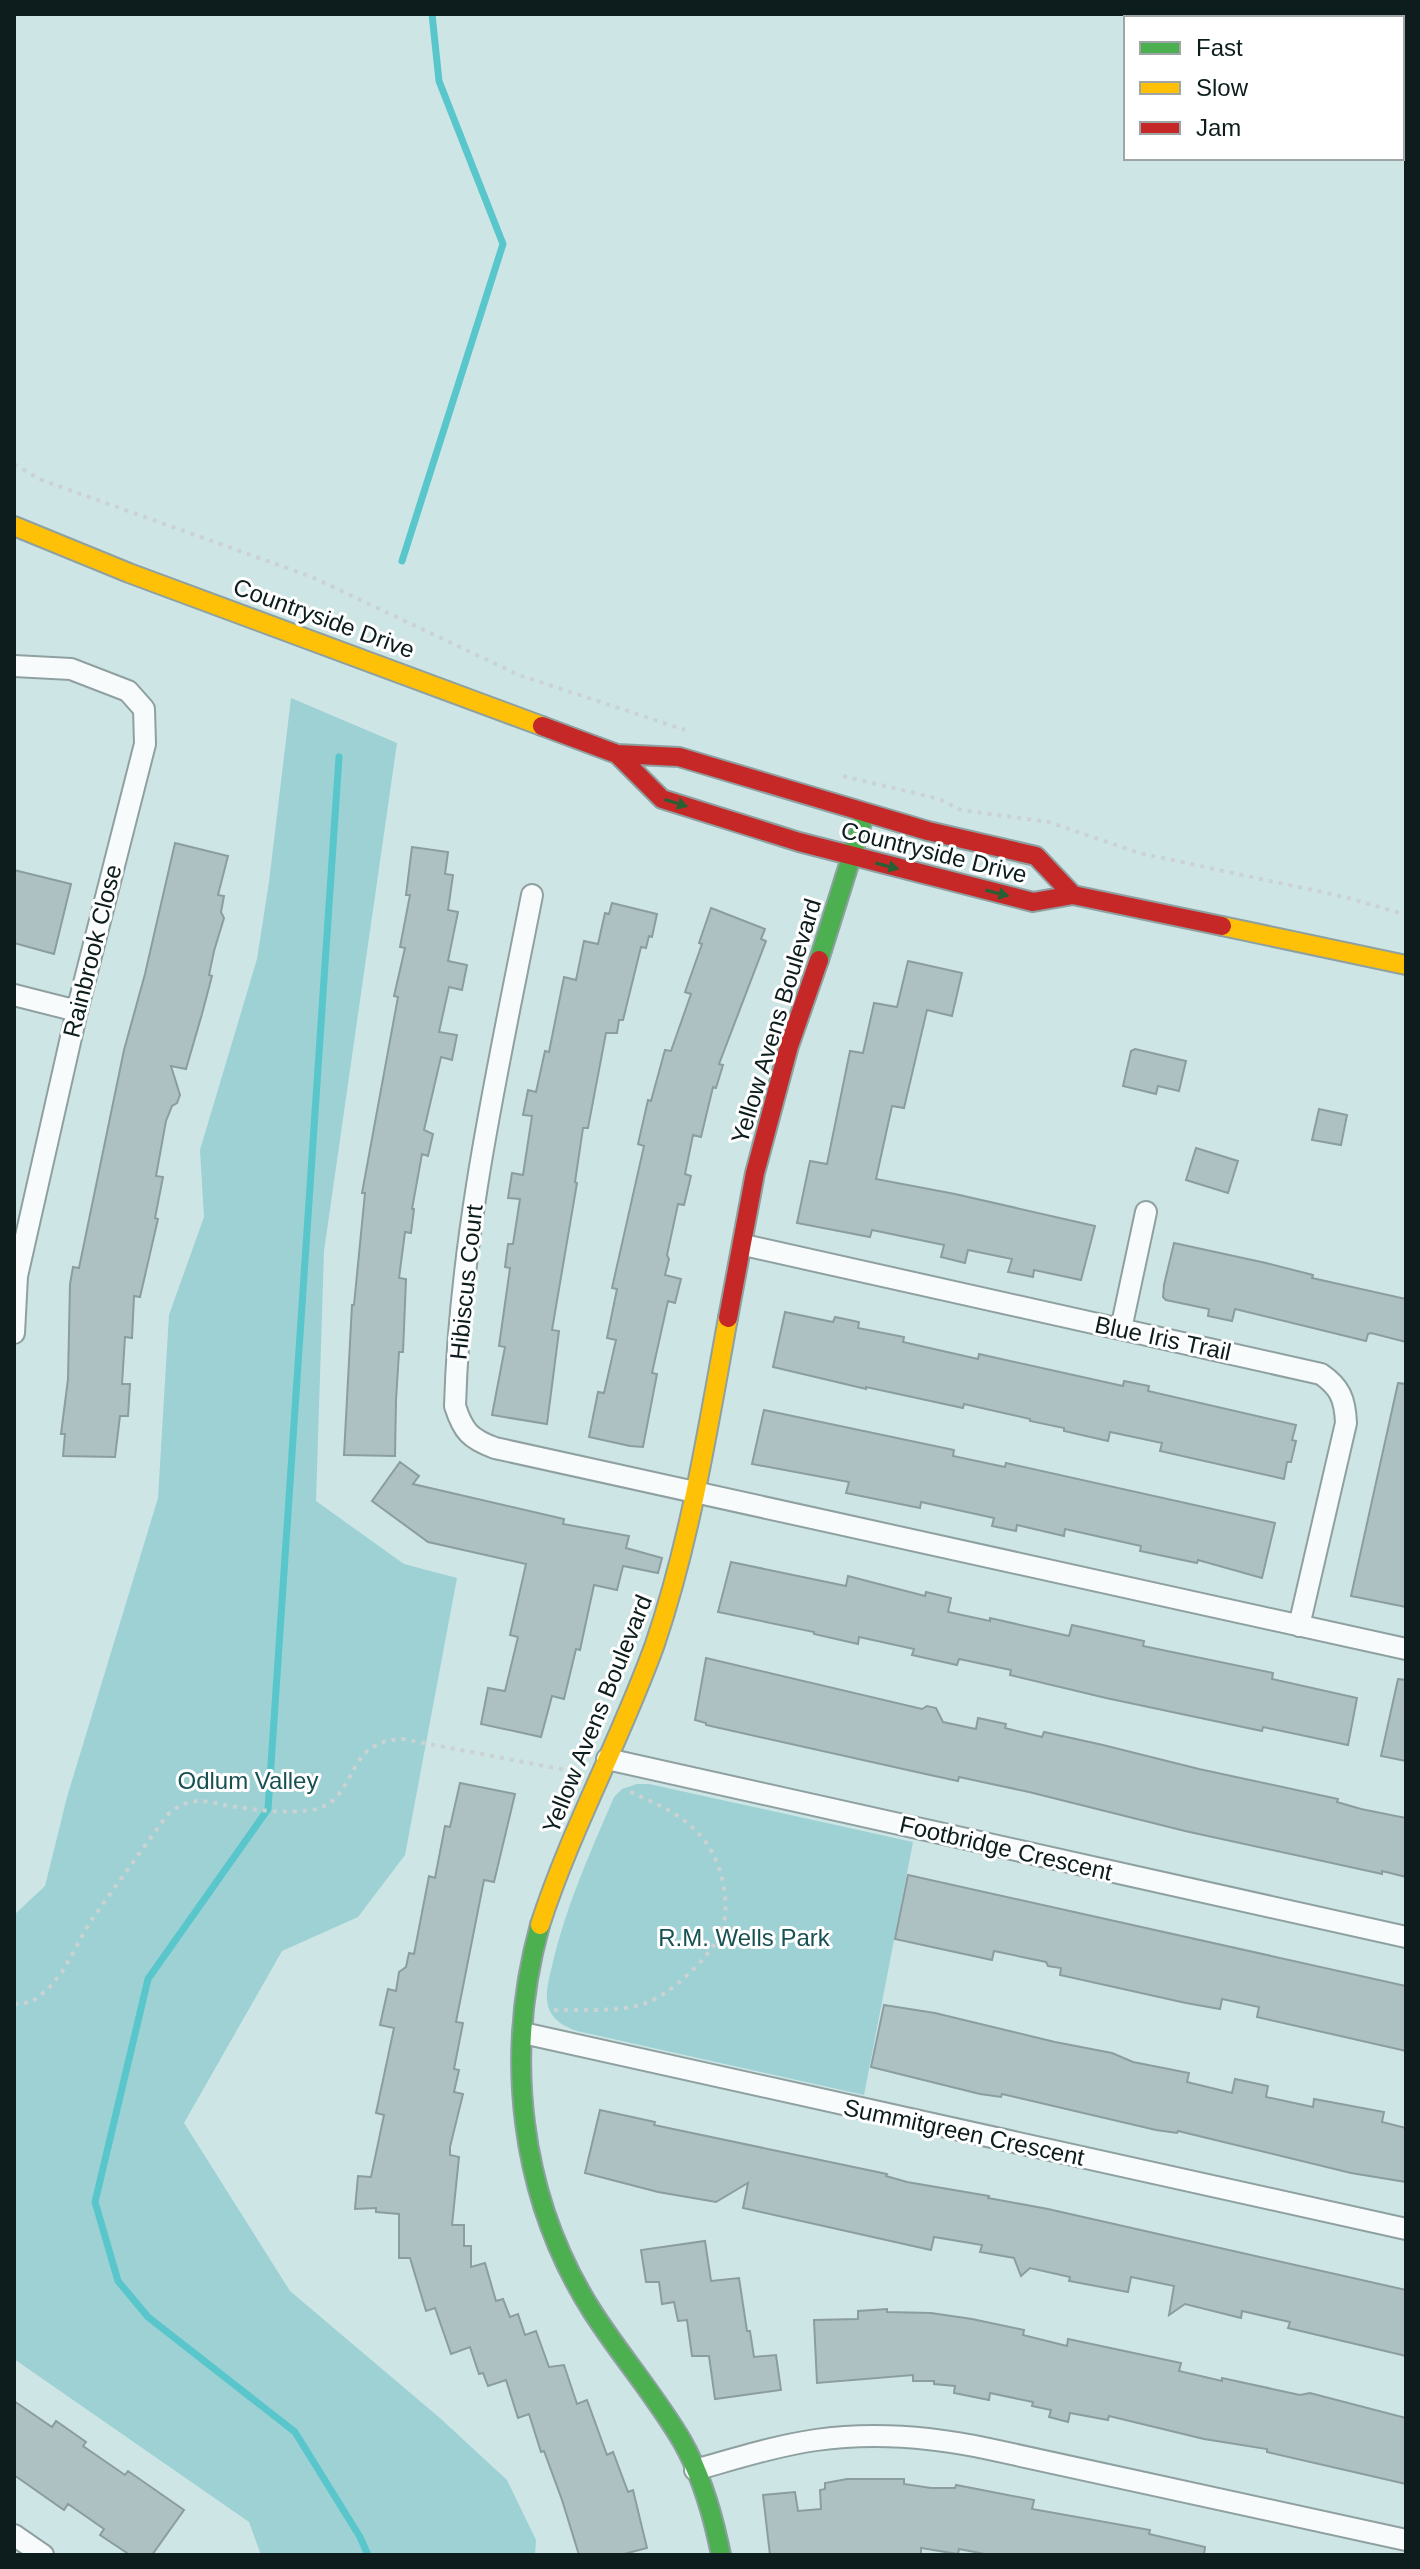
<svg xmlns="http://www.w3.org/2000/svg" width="1420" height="2569" viewBox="0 0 1420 2569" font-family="Helvetica,sans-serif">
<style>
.green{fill:#9dd1d4}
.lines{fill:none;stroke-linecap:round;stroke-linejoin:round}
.stream{stroke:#58c6cb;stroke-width:7}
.building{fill:#aec1c2;stroke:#8b9d9e;stroke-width:2}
.street-casing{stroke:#8fa0a1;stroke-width:24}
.fast-casing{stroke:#8fa0a1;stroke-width:22}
.slow-casing{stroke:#8fa0a1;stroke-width:22}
.jam-casing{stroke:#8fa0a1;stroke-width:22}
.path{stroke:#cbd2d3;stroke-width:4;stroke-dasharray:4 6;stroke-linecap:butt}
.street{stroke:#f8fbfb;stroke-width:20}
.fast{stroke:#4caf50;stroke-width:18}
.slow{stroke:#ffc107;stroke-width:18}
.jam{stroke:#c62828;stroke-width:18}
.oneway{fill:#295f34}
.labels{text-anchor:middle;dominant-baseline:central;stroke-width:6;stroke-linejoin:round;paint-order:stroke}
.street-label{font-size:24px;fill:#0d1d1e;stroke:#fff}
.park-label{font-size:24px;fill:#185154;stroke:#fff}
</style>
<rect width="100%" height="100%" fill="#cee5e6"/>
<path class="green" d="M291,698l106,45 -73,508 -8,250 88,63 53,14 -52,277 -47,62 -76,34 -98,172 106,168 151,128 66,61 29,60 -1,15h-274l-12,-33 -235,-163v-444l31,-29 22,-89 91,-299 11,-183 35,-98 -4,-67 57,-191 12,-77z
M637,1784h12l264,58 -49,253 -287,-64c-12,-4 -23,-10 -28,-22 -5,-14 0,-30 3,-43 14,-60 38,-113 62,-169l8,-8z"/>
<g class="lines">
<path class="stream" d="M402,561l101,-317 -64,-163 -7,-67
M339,757l-71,1052 -120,170 -53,223 23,79 30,36 147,115 65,105 8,18"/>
</g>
<path class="building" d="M175,843l53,13 -10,39 6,1 -3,16 3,6 -10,33 -5,24 3,1 -10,38 -16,55 -15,-3 9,29 -3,8 -5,3 -6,15 -10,55 7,1 -8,41 3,1 -18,78 -6,-1 -2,42 -7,-1 -3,47h8l-2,32h-8l-5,41 -52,-1 2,-22h-4l7,-55 2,-95 3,-17 6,1 45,-218 21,-76z
M412,847l36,5 -3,22 8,1 -5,35 10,2 -10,49 19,4 -5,25 -13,-3 -10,45 18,3 -5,25 -11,-3 -17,73 9,4 -5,22 -6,-2 -10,55h2l-3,24 -6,-1 -6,46 7,1 -3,73h-4l-3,48 -1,56 -51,-1 8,-150h2l11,-112h-3l36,-196 -4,-1 11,-48 -5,-1 10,-52h-4z
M14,870l57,14 -17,70 -40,-11z
M612,903l45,11 -5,23 -3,-1 -3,12 -5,-1 -18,73h-4l-2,13h-11l-18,95h-5l-8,54 2,1 -25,147 7,1 -12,93 -55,-9 13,-68 -6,-1 11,-78 -5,-1 3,-23h5l7,-45 -12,-1 4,-25 11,2 9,-59 -9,-1 5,-25 8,2 9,-41 4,1 15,-75 12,3 8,-39 14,3 7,-31 4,1z
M711,908l54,21 -4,10 5,2 -47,123 4,1 -7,23 -3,-1 -12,50 -8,-2 -8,39 6,2 -7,29 -6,-1 -11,51 2,4 -4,16 16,4 -6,24 -7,-2 -16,72 5,1 -14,73 -13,-1 -41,-9 9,-45 6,1 12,-53 -9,-2 10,-49 -5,-1 32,-142 -6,-2 10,-44 3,1 14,-51 6,1 20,-57 -6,-2 17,-48 -3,-1z
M908,961l54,12 -10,43 -25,-6 -23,98 -12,-2 -16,73 79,15 140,32 -14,54 -47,-10 -1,7 -25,-5 4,-13 -44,-9 -3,13 -24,-6 3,-12 -72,-15 -2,7 -73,-14 13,-62 17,3 23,-113 13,2 11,-50 23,4z
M1135,1049l51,12 -7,30 -21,-5 -2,8 -33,-8 8,-35z
M1319,1109l28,6 -6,30 -29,-5z
M1196,1148l42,13 -10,32 -42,-13z
M1174,1243l92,20 47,12 -1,3 94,21v43l-35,-9 -3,1 -2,7 -131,-32 -3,12 -24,-5 1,-7 -43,-9 -3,-3 1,-12z
M785,1312l48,10 2,-5 24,5 -1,6 46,9 -1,5 75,17 1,-5 144,32 1,-5 25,5 -1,5 148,34 -4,15 4,1 -5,21h-4l-3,17 -124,-28 2,-8 -52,-11 -2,9 -44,-10v-3l-34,-7v-2l-66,-15 -1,4 -97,-21v2l-93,-22z
M1398,1383l8,1v223l-55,-11z
M764,1410l190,40 -1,6 52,11 1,-4 269,60 -13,55 -64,-18 -1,3 -57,-12 1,-5 -76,-17 -1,7 -47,-11 -1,6 -24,-5 2,-8 -73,-16 -1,6 -74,-15 3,-11 -97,-18z
M400,1462l19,14 -6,8 151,35 -1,5 66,12 -3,12 36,10 -4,15 -35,-7 -6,24 -23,-5 -14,65 -4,-1 -12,50 -12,-3 -11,41 -60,-13 7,-36 17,3 13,-54 -8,-2 16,-71 -98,-22 -56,-41z
M731,1562l115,24 2,-10 77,20 1,-4 25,6 -3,14 42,9v-3l79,18 3,-11 72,16 -1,5 130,27 -1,6 85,19 -9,47 -85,-18 -1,4 -156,-33 -96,-23 1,-5 -52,-11 -2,6 -45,-10 2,-6 -55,-12 -1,7 -44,-10v-2l-96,-20z
M706,1658l216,51 5,-3 9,2 7,14 33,7 2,-11 28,6 -1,4 37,9 2,-5 59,13 96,24 139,30 -1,3 24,7 45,9v59l-24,-6v3l-197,-43 -156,-39 -70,-15 -1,4 -28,-6 -224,-50v-2l-11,-3z
M1398,1679l8,1v81l-25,-5z
M460,1783l55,11 -21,88 -10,-2 -28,142 7,1 -9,46 5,1 -5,22 9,2 -13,53v8l9,2 -7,68h12v21h7v21l14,-4 11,38 7,-2 7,18 8,-3 7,21 11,-4 13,36 15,-2 13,39 10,-4 20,55 6,-3 15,40 5,-2 14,58 -27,7h-41l-17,-55 -18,-49 -3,1 -12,-38 -11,4 -12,-38 -18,6 -5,-13 -4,1 -9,-27 -19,7 -16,-46 -9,3 -16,-53h-11v-44l-23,-2v-4l-21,1 3,-33 13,1 13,-62 -8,-2 18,-85 -14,-3 8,-36 8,2 3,-19 7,-5 3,-14 5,1 15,-78 6,2 10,-52 5,1z
M908,1875l498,111v65l-149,-34 2,-10 -37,-8 -2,10 -34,-6 -126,-28 1,-7 -13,-2 -2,-4 -52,-11 -2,9 -97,-21z
M884,2005l51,8 120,29 57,11 21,9 56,11 -2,9 45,11 3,-14 33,7 -2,11 47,10 1,-8 70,13 -2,10 24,6v54l-55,-9 -173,-42 -1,2 -21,-3 -154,-36 -1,3 -21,-3 -109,-27z
M600,2110l55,12 -1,3 233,49 -1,2 21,6 82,14 -1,2 60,11 358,81v66l-118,-28 2,-6 -48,-11 -1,7 -56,-14 -16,11 5,-29 -43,-9 -3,15 -59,-11 1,-4 -40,-9 -9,8 -7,-18 -34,-6 2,-7 -48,-8 -3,13 -188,-42 5,-25 -32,19 -58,-10 -73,-19z
M705,2241l6,40 28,-3 8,53h3l4,26 22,-2 5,35 -66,9 -6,-43h-17l-5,-36 -9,1 -4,-19 -12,2 -3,-22h-13l-5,-32z
M887,2309v3l44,1 41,6 52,11 -1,5 44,11 1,-7 113,24 -2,8 43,10v-3l78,17 10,-2 96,25v66l-139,-32v-3l-63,-10 -95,-23 -1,4 -38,-7 -2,9 -19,-5 2,-7 -19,-4 1,-4 -43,-9 -1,7 -35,-7 1,-7 -21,-2v-3h-21v-6l-96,8 -3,-63 44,-1v-8z
M14,2401l38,26 4,-6 30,21 -3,4 42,29 3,-4 56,39 -32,45h-22l-30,-20 4,-6 -36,-25 -4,6 -50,-35z
M847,2479h57v5l27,4h24l1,-3 78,15 -2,9 118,21 -1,4 56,13 -1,8h-214l-31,-6 -1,5 -37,-6v7h-151l-7,-60 32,-3 3,19 23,-2 -1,-19 5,-1v-6z"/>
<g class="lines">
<defs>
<path id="street" d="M14,666l57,3 57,22 16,18 1,35 -68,267 -60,265 -3,57
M532,895c-33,169 -72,338 -77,511 8,25 15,33 40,42l911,201
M14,995l63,16
M744,1245l577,129c19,13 24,25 25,49l-47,203
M1121,1329l25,-117
M607,1759l799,178
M523,2033l883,196
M695,2470c39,-11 80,-24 121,-30 57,-8 117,-3 173,9l417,91
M14,2535l29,20"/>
<path id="fast" d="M819,960l46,-147
M540,1925c-36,130 -21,271 52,386 28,44 63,84 90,130 20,35 31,74 39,114"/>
<path id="slow" d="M14,526l115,47 413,153
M1222,926l184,39
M540,1925c31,-96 81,-186 115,-281 36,-106 53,-217 73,-326"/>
<path id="jam" d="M542,726l75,28 62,3 249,74 108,25 37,39
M617,754l45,45 137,43 234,60 40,-7 149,31
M728,1318l27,-145 34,-127 30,-86"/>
</defs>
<use href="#street" class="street-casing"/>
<use href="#fast" class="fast-casing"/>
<use href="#slow" class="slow-casing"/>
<use href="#jam" class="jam-casing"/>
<path class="path" d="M14,464l25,15 273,98 207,98 166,55
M843,776l96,23 22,11 88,12 90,31 206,44 61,18
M14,2004l18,-2 17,-14 13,-16 28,-50 77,-107c6,-5 12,-10 21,-12 14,-5 28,1 42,3 25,4 56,8 81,4 49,-7 30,-70 92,-71l168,32
M554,2010c30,-1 64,3 92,-7 25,-9 65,-46 75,-71 12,-28 -1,-77 -22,-98 -20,-22 -47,-32 -73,-44"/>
<use href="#street" class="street"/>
<use href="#fast" class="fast"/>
<use href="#slow" class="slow"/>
<use href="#jam" class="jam"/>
</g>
<defs><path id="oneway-solid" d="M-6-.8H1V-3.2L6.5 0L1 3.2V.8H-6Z" transform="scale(2)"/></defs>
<g class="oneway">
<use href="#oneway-solid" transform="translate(676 803) rotate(17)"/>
<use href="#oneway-solid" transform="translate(887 866) rotate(15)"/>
<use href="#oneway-solid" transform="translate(997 893) rotate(14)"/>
</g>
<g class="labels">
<g class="street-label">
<text transform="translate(324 618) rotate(20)">Countryside Drive</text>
<text transform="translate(934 852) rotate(14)">Countryside Drive</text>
<text transform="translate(92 951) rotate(-76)">Rainbrook Close</text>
<text transform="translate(776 1021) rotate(-73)">Yellow Avens Boulevard</text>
<text transform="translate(466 1282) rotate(-84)">Hibiscus Court</text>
<text transform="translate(1163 1338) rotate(12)">Blue Iris Trail</text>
<text transform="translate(597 1714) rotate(-68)">Yellow Avens Boulevard</text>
<text transform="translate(1006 1848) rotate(13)">Footbridge Crescent</text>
<text transform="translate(964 2132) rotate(12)">Summitgreen Crescent</text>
</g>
<g class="park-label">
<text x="248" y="1780">Odlum Valley</text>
<text x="744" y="1937">R.M. Wells Park</text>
</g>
</g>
<rect width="1420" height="2569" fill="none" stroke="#0d1d1e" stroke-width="32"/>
<rect x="1124" y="16" width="280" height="144" fill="#ffffff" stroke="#9ea5a5" stroke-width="2"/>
<rect x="1140" y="42" width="40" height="12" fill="#4caf50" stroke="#9ea5a5" stroke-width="2"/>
<text x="1196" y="56" font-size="24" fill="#0d1d1e">Fast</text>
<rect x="1140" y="82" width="40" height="12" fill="#ffc107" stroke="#9ea5a5" stroke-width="2"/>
<text x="1196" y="96" font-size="24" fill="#0d1d1e">Slow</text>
<rect x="1140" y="122" width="40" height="12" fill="#c62828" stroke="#9ea5a5" stroke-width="2"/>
<text x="1196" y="136" font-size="24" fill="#0d1d1e">Jam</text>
</svg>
